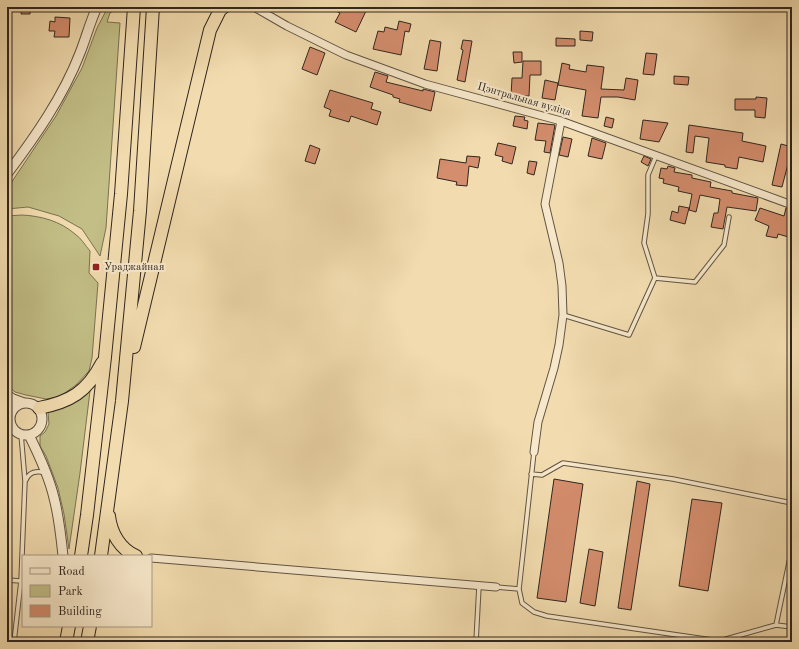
<svg xmlns="http://www.w3.org/2000/svg" width="799" height="649" viewBox="0 0 799 649" font-family="'Old Standard TT',serif">
<style>
.green{fill:#c2be86;stroke:#797252}
.building{fill:#d48d6d;stroke:#30261e}
.lines{fill:none;stroke-linecap:round;stroke-linejoin:round}
.service-casing{stroke:#605442;stroke-width:5.5}
.minor-casing{stroke:#605442;stroke-width:9}
.tertiary-casing{stroke:#605442;stroke-width:11}
.trunk-casing{stroke:#30261e;stroke-width:14}
.service{stroke:#f7e8cb;stroke-width:3.5}
.minor{stroke:#f7e8cb;stroke-width:7}
.tertiary{stroke:#f7e8cb;stroke-width:9}
.trunk{stroke:#f2dcaf;stroke-width:12}
.poi-dot{fill:#8f2418;stroke:#f7e8cb;stroke-width:1.5}
.labels{text-anchor:middle;dominant-baseline:central;stroke-width:4;stroke-linejoin:round;paint-order:stroke}
.street-label{font-size:11px;fill:#30261e;stroke:#f7e8cb}
.poi-label{font-size:11px;fill:#30261e;stroke:#f7e8cb;text-anchor:start}
</style>
<rect width="100%" height="100%" fill="#f2dcaf"/>
<filter id="stains"><feTurbulence type="fractalNoise" baseFrequency=".005" numOctaves="4"/><feColorMatrix values="0 0 0 0 .2 0 0 0 0 .09 0 0 0 0 .02 0 0 0 .5 -.17"/></filter>
<radialGradient id="worn" r=".72"><stop offset=".6" stop-color="#630" stop-opacity="0"/><stop offset="1" stop-color="#630" stop-opacity=".3"/></radialGradient>
<path class="green" d="M108,7h10l-8,6 -3,9 13,1 -14,205 -6,28 -18,-27 -23,-13 -31,-9 -21,2v-20l49,-73 26,-48 15,-40z
M22,215c19,1 38,6 53,19 6,4 10,11 15,17l-1,22 9,10 -6,75 -3,13 -13,14 -17,12 -13,2 -20,-4 -11,-3 -8,-7v-169z
M90,391l-10,82 -11,76 -5,-35 -6,-26 -12,-32 -6,-10v-10l5,-4 4,-8 -1,-12 14,-4z"/>
<path class="building" d="M22,7h9l-1,7h-9z
M328,7h30l8,4 -10,21 -21,-10 5,-9z
M55,17l15,1 -1,19h-15l1,-6h-6l1,-10 5,1z
M399,21l12,3 -2,8 -4,-1 -4,24 -28,-6 5,-18 6,1 1,-5 12,3z
M580,31l13,1 -1,9 -12,-1z
M556,38l19,1v7h-19z
M430,40l11,2 -4,29 -13,-2z
M463,40l9,1 -7,41 -8,-2 6,-30 -2,-1z
M310,47l15,6 -8,22 -15,-6z
M513,52h9v10l-8,1z
M646,53l11,1 -3,21 -11,-1z
M523,61h18v14h-11l-1,21h-18l1,-18h10z
M562,63l8,2 -1,4 17,3 1,-7 17,2 -3,22 23,1 2,-12 12,2 -3,20 -17,-3h-17l-3,21 -16,-2 4,-26 -28,-5z
M375,72l13,4 -2,6 37,9v-2l12,3 -4,19 -32,-9 1,-3 -7,-2v-2l-23,-8z
M674,76l15,1 -1,8 -14,-1z
M545,80l13,3 -3,17 -13,-2z
M330,90l43,13 -2,6 10,3 -4,13 -26,-9 -2,6 -20,-6 2,-6 -7,-3z
M756,97l11,1 -2,20 -10,-1v-7h-20v-11h21z
M515,116l10,1 -1,3 4,1 -1,8 -14,-3z
M606,117l8,2 -2,9 -8,-2z
M643,120l25,3 -9,19 -19,-3z
M538,123l17,2 -5,28 -6,-1 2,-11 -11,-1z
M689,125l54,8 -1,8 24,5 -3,16 -24,-5 -2,12 -12,-2v-2l-19,-3 3,-24 -14,-2 -2,17 -7,-1z
M563,137l9,2 -4,18 -9,-2z
M592,138l14,5 -4,16 -14,-3z
M498,143l18,4 -4,17 -10,-3 1,-4 -8,-2z
M781,144l11,3v14l-3,-1 -7,27 -10,-2z
M310,145l10,4 -5,15 -10,-3z
M467,156l13,1 -2,11 -9,-2 -2,20 -11,-1 1,-3 -20,-4 3,-19 26,4z
M644,156l7,3 -3,7 -7,-4z
M529,161l8,1 -3,13 -7,-2z
M668,166l7,2 -1,4 18,3v3l19,4 -1,5 22,4v2l26,5 -2,13 -29,-4 -4,22 -12,-2 3,-14h4l2,-14 -20,-4 -4,17 -7,-2 3,-16 -14,-3 1,-4 -16,-4 1,-4 -5,-1 2,-10 6,1z
M679,206l10,2 -4,16 -15,-4 2,-9 6,2z
M760,208l24,8 2,-8 6,2v28l-14,-4 -1,4 -11,-2 3,-10 -14,-6z
M554,479l29,5 -17,118 -29,-4z
M637,481l13,3 -19,126 -13,-2z
M692,499l30,4 -14,88 -29,-5z
M589,549l14,3 -8,54 -15,-3z"/>
<g class="lines">
<defs>
<path id="service" d="M655,278l-11,-35 4,-29v-39l8,-19
M563,315l66,20 26,-57 40,4 29,-37 5,-28
M534,452l-15,137 3,14 12,9 13,4 172,25 57,-16 16,2
M531,474l11,1 21,-12 110,16 119,24
M26,480c3,-8 11,-10 19,-7
M7,580l14,1 -7,61
M21,581l4,-100 -4,-47
M496,587l23,2
M776,625l16,-77
M476,642l3,-56"/>
<path id="minor" d="M254,7l33,19 59,29 79,29 136,37 231,84
M7,427l4,-2
M534,452l4,-30 16,-54 5,-23 4,-30 -1,-29 -3,-23 -14,-59 16,-83
M151,558l345,29"/>
<path id="tertiary" d="M7,174c28,-37 56,-77 73,-121 6,-15 10,-31 17,-46
M7,395l6,4 11,4
M10 419a16 16 0 1 1 32 0a16 16 0 1 1-32 0Z
M29,435c10,20 20,41 25,63 5,19 7,38 9,58"/>
<path id="trunk" d="M134,347l76,-317 10,-20 4,-3
M39,408c31,-6 48,-16 63,-45
M109,516c2,17 11,33 27,40
M81,556l6,-41 18,-158 16,-163 13,-187
M101,556l21,-155 18,-190 13,-204
M66,642l3,-16
M87,642l3,-16"/>
</defs>
<use href="#service" class="service-casing"/>
<use href="#minor" class="minor-casing"/>
<use href="#tertiary" class="tertiary-casing"/>
<use href="#trunk" class="trunk-casing"/>
<use href="#service" class="service"/>
<use href="#minor" class="minor"/>
<use href="#tertiary" class="tertiary"/>
<use href="#trunk" class="trunk"/>
</g>
<rect class="poi-dot" x="92" y="263" width="8" height="8" rx="2"/>
<g class="labels">
<g class="street-label">
<text transform="translate(524 100) rotate(16)">Цэнтральная вуліца</text>
</g>
<g class="poi-label">
<text x="104" y="267">Ураджайная</text>
</g>
</g>
<rect width="799" height="649" fill="none" stroke="#f2dcaf" stroke-width="24"/>
<rect x="8" y="8" width="783" height="633" fill="none" stroke="#30261e" stroke-width="2"/>
<rect x="12" y="12" width="775" height="625" fill="none" stroke="#30261e"/>
<rect x="22" y="555" width="130" height="72" fill="#f7e8cb" stroke="#a79a86"/>
<rect x="30" y="568" width="20" height="6" fill="#f7e8cb" stroke="#a79a86"/>
<text x="58" y="575" font-size="12" fill="#30261e">Road</text>
<rect x="30" y="585" width="20" height="12" fill="#c2be86" stroke="#a79a86"/>
<text x="58" y="595" font-size="12" fill="#30261e">Park</text>
<rect x="30" y="605" width="20" height="12" fill="#d48d6d" stroke="#a79a86"/>
<text x="58" y="615" font-size="12" fill="#30261e">Building</text>
<rect width="100%" height="100%" filter="url(#stains)"/>
<rect width="100%" height="100%" fill="url(#worn)"/>
</svg>
